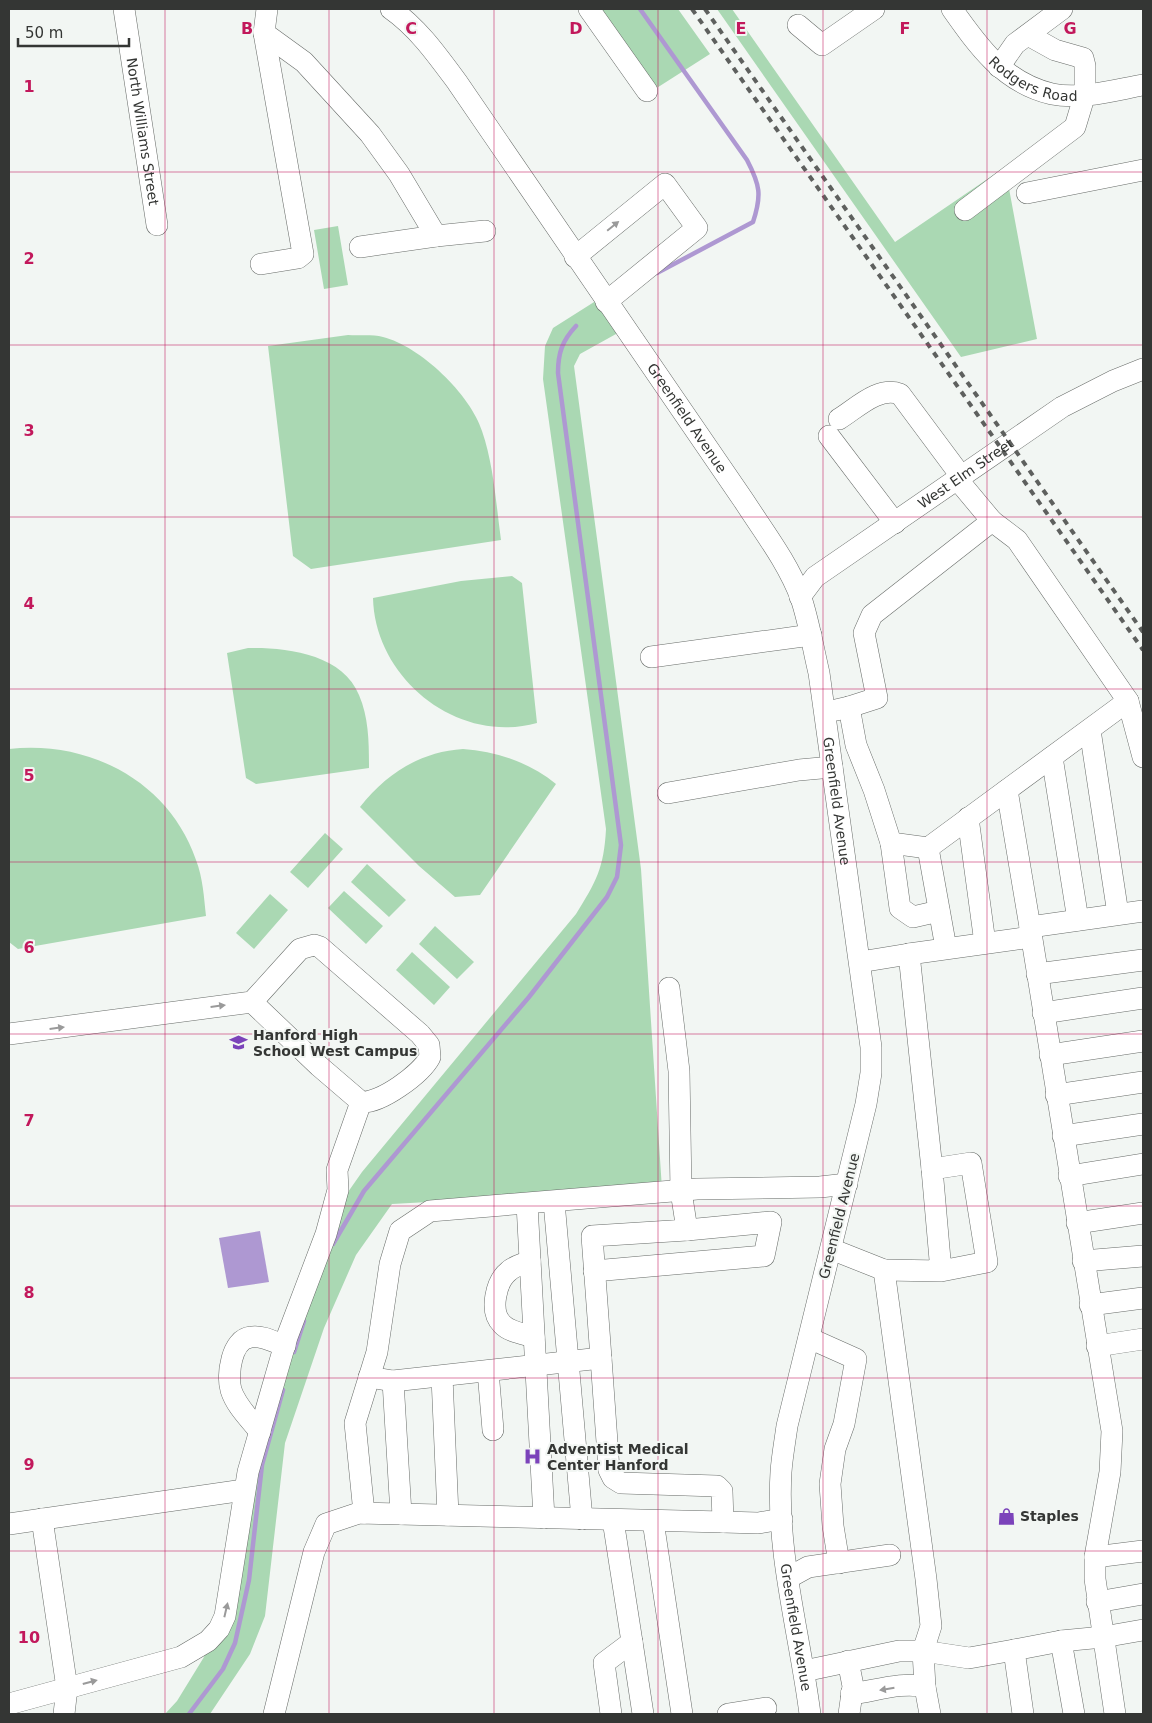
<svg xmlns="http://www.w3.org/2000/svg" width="1152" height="1723" viewBox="0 0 1152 1723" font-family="'DejaVu Sans',sans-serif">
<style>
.grass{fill:#aad8b3}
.water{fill:#ae98d2}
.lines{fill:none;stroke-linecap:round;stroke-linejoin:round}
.stream{stroke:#ae98d2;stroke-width:4.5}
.minor-casing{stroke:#686c69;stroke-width:22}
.minor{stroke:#fff;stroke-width:21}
.rail{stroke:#5e605e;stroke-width:4;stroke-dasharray:6 6;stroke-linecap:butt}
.oneway{fill:#9a9a9a}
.grid{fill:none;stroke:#c2185b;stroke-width:1;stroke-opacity:0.55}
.labels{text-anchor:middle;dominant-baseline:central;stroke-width:4;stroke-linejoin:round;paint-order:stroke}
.street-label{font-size:14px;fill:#343634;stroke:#f2f6f3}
.poi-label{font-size:14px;font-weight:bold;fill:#343634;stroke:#f2f6f3;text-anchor:start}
.grid-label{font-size:16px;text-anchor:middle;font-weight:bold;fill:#c2185b;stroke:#f2f6f3;stroke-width:4;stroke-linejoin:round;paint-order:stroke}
</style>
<rect width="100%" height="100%" fill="#f2f6f3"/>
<path class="grass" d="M592,9h86l32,45 -58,37z
M717,9h15l163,233 110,-75 32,172 -76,18z
M338,226l10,59 -24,4 -10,-59z
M602,297l23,32 -45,25 -6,12 67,503 21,320 -270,15 -36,51 -32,73 -39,115 -20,173 -15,38 -40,60h-45l12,-13 27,-44 116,-425 42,-60 214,-258c20,-32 28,-46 30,-85l-63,-450 2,-33 8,-18z
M348,335c11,1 24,-1 35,2 37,9 88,58 99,94 12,35 14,73 19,109l-190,29 -18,-13 -25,-210z
M512,576l10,7 15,140c-79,22 -162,-44 -164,-125l88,-17z
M248,648c38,-1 95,6 111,47 10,23 10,49 10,73l-113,16 -10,-6 -19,-125z
M9,749c80,-9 160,32 187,111 7,18 8,38 10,56l-188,33 -9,-7z
M463,749c35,3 66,13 93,35l-76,111 -25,2 -36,-31 -59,-59c27,-34 60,-55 103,-58z
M325,833l18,16 -35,39 -18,-16z
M367,864l39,36 -17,17 -38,-35z
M344,891l39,35 -17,18 -38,-36z
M270,894l18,16 -34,39 -18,-16z
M435,926l39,36 -17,17 -38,-35z
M412,952l38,35 -16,18 -38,-35z"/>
<path class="water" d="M260,1231l9,51 -41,6 -9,-50z"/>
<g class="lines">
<path class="stream" d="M640,9l107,151c13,25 15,35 6,62l-96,51
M333,1244l31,-53 165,-194 78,-100 10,-20 4,-32 -63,-472c0,-20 4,-32 18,-47
M294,1352l10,-31
M189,1714l34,-45 12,-26 14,-63 13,-115 21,-75"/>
<defs>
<g id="minor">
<path id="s1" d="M124,9l33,216"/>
<path d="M267,9l-3,24 40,29 66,72 29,40 37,62 49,-5"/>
<path id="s2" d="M391,9c27,19 46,46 66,73l287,419c20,31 44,62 57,97 8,24 12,50 18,75l52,374v26l-5,31 -79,322c-2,15 -5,31 -6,46 -5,81 19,163 29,242"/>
<path d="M589,9l58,82"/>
<path id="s3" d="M952,9c26,37 52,74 100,85 28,6 63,-4 91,-9"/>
<path d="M798,25l24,20 52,-36"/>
<path d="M999,67l16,-23 47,-35"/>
<path d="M1027,193l116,-23"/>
<path d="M965,210l110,-83 10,-33v-28l-2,-8 -28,-8 -27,-15"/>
<path d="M360,247l76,-11"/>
<path d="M575,257l90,-73 32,44 -91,74"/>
<path d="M261,264l37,-6 5,-4 -39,-221"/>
<path d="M839,419c18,-11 39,-33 61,-25l61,82"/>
<path d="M829,436l66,87"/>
<path d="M992,521l25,19 111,161 15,56"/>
<path id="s4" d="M800,597l15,-20 247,-170 51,-26 30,-12"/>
<path d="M651,657l160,-22"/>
<path d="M849,707l28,-9 -13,-65 8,-18 120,-94 -35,-42"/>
<path d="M836,710l13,-3 7,38 18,45 17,53 37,5 18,100"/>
<path d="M1090,730l28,184"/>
<path d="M1052,757l26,163"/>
<path d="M1007,790l23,137"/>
<path d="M668,793l131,-23 33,-3"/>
<path d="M968,818l17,125"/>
<path d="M891,843l9,65 13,9 26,-6"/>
<path d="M928,848l200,-147"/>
<path d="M909,954l122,-17"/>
<path d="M860,962l49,-8 23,215"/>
<path d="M1037,974l106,-14"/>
<path d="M1043,1013l100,-15"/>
<path d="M9,1034l243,-32 48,-53 14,-4 6,2 100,87 9,11 1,12c-9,17 -50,47 -69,45l-42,-36 -67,-64"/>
<path d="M1050,1055l93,-14"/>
<path d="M1056,1095l87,-13"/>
<path d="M1063,1136l80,-12"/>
<path d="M1069,1176l74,-12"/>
<path d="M554,1202l28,317"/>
<path d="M527,1204l17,314"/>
<path d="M1077,1223l66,-10"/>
<path d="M831,1249l53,21 42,309 5,47 -8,25 2,36"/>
<path d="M530,1261c-7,3 -16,5 -21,10 -13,10 -20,40 -7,53 7,8 22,10 32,13"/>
<path d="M1083,1261l60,-5"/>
<path d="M884,1270l57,1 46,-9 -16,-99 -39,6 9,102"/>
<path d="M594,1271l170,-15 7,-34 -84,8"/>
<path d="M1090,1305l53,-7"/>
<path d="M809,1338l47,21 -12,65 -9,25 -5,35 3,42 6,37"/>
<path d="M1097,1346l46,-7"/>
<path d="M601,1358l8,112 4,8 8,5 96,3 5,5 1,31"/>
<path d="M488,1371l5,59"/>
<path d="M369,1377l24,4 208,-23 -9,-122 95,-6 -6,-39 -2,-120 -10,-83"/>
<path d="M442,1377l6,138"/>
<path d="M393,1381l8,133"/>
<path d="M260,1432c-10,-13 -24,-26 -29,-42 -4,-15 0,-51 20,-53 11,-2 23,5 34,9"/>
<path d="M364,1513l-9,-90 22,-71 13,-88 10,-33 30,-20 267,-22 123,-2 27,-3"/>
<path d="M42,1519l25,169 -3,26"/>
<path d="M653,1521l29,193"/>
<path d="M9,1524l235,-34"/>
<path d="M1095,1557l48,-6"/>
<path d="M788,1578l20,-11 82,-12"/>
<path d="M1097,1602l46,-8"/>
<path d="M632,1642l11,72"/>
<path d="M848,1661l5,25 -4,28"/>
<path d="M804,1671l95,-20h24l46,7 45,-8"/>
<path d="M851,1694c24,-3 52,-13 74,-7l5,27"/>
<path d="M9,1704l172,-47 27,-16 11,-12 6,-13 23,-144 39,-135 39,-103 12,-44 -1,-20 24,-68"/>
<path d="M274,1714l40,-162 12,-28 33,-11 364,9 35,1 24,-4"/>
<path d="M611,1714l-7,-51 28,-21 -19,-122"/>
<path d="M728,1714l38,-6"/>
<path d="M1023,1714l-9,-64 47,-9"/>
<path d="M1074,1714l-13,-73 42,-4 40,-7"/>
<path d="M1115,1714l-20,-135v-22l15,-85 2,-41 -82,-504 113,-16"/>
</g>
</defs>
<use href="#minor" class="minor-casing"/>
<use href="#minor" class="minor"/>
<path class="rail" d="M692,9l451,641
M705,9l438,623"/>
</g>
<defs><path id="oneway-solid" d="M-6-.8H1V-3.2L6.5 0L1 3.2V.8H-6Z" transform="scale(1.25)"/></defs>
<g class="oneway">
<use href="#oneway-solid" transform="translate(613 226) rotate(-39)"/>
<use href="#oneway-solid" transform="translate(218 1006) rotate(-7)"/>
<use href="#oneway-solid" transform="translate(57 1028) rotate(-7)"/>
<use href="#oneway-solid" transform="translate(226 1610) rotate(-77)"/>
<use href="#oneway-solid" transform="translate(90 1682) rotate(-15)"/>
<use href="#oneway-solid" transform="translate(887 1689) rotate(171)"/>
</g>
<path class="grid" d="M165,9v1705M329,9v1705M494,9v1705M658,9v1705M823,9v1705M987,9v1705M9,172h1134M9,345h1134M9,517h1134M9,689h1134M9,862h1134M9,1034h1134M9,1206h1134M9,1378h1134M9,1551h1134"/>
<defs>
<symbol id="school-bare" viewBox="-9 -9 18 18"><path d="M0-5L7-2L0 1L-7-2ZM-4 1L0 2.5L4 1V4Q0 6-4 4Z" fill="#7b43ba" stroke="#f2f6f3" stroke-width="2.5" paint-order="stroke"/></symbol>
<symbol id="hospital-bare" viewBox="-9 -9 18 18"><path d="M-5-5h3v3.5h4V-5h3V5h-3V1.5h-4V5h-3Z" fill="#7b43ba" stroke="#f2f6f3" stroke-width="2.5" paint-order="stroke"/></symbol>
<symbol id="shop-bare" viewBox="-9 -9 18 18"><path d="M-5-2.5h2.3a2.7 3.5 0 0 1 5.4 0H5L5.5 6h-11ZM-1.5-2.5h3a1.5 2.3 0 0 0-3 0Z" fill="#7b43ba" stroke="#f2f6f3" stroke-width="2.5" paint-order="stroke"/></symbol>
</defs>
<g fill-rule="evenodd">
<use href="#school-bare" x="226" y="1030" width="25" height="25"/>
<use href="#hospital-bare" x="520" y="1444" width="25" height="25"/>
<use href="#shop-bare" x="994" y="1504" width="25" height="25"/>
</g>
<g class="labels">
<g class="street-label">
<text stroke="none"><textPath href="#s3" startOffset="112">Rodgers Road</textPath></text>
<text stroke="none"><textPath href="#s1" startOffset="124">North Williams Street</textPath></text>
<text stroke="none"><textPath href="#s2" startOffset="506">Greenfield Avenue</textPath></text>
<text stroke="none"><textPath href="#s4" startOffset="208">West Elm Street</textPath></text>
<text stroke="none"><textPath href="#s2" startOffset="926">Greenfield Avenue</textPath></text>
<text transform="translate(839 1216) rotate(-76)">Greenfield Avenue</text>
<text stroke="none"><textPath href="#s2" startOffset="1766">Greenfield Avenue</textPath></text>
</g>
<g class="poi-label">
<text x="253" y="1035">Hanford High<tspan x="253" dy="16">School West Campus</tspan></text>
<text x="547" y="1449">Adventist Medical<tspan x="547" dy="16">Center Hanford</tspan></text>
<text x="1020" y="1516">Staples</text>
</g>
</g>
<g class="grid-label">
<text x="247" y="34">B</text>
<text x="411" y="34">C</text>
<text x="576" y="34">D</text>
<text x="741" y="34">E</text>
<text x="905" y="34">F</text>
<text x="1070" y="34">G</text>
<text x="29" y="92">1</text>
<text x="29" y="264">2</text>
<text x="29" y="436">3</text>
<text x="29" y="609">4</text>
<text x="29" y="781">5</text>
<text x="29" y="953">6</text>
<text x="29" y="1126">7</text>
<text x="29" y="1298">8</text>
<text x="29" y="1470">9</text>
<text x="29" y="1643">10</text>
</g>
<rect width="1152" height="1723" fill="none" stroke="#343634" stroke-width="20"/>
<path d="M18 38v8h111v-8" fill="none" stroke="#343634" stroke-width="2.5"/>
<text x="25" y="38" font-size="15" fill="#343634" stroke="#f2f6f3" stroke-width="4" paint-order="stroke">50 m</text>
</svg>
